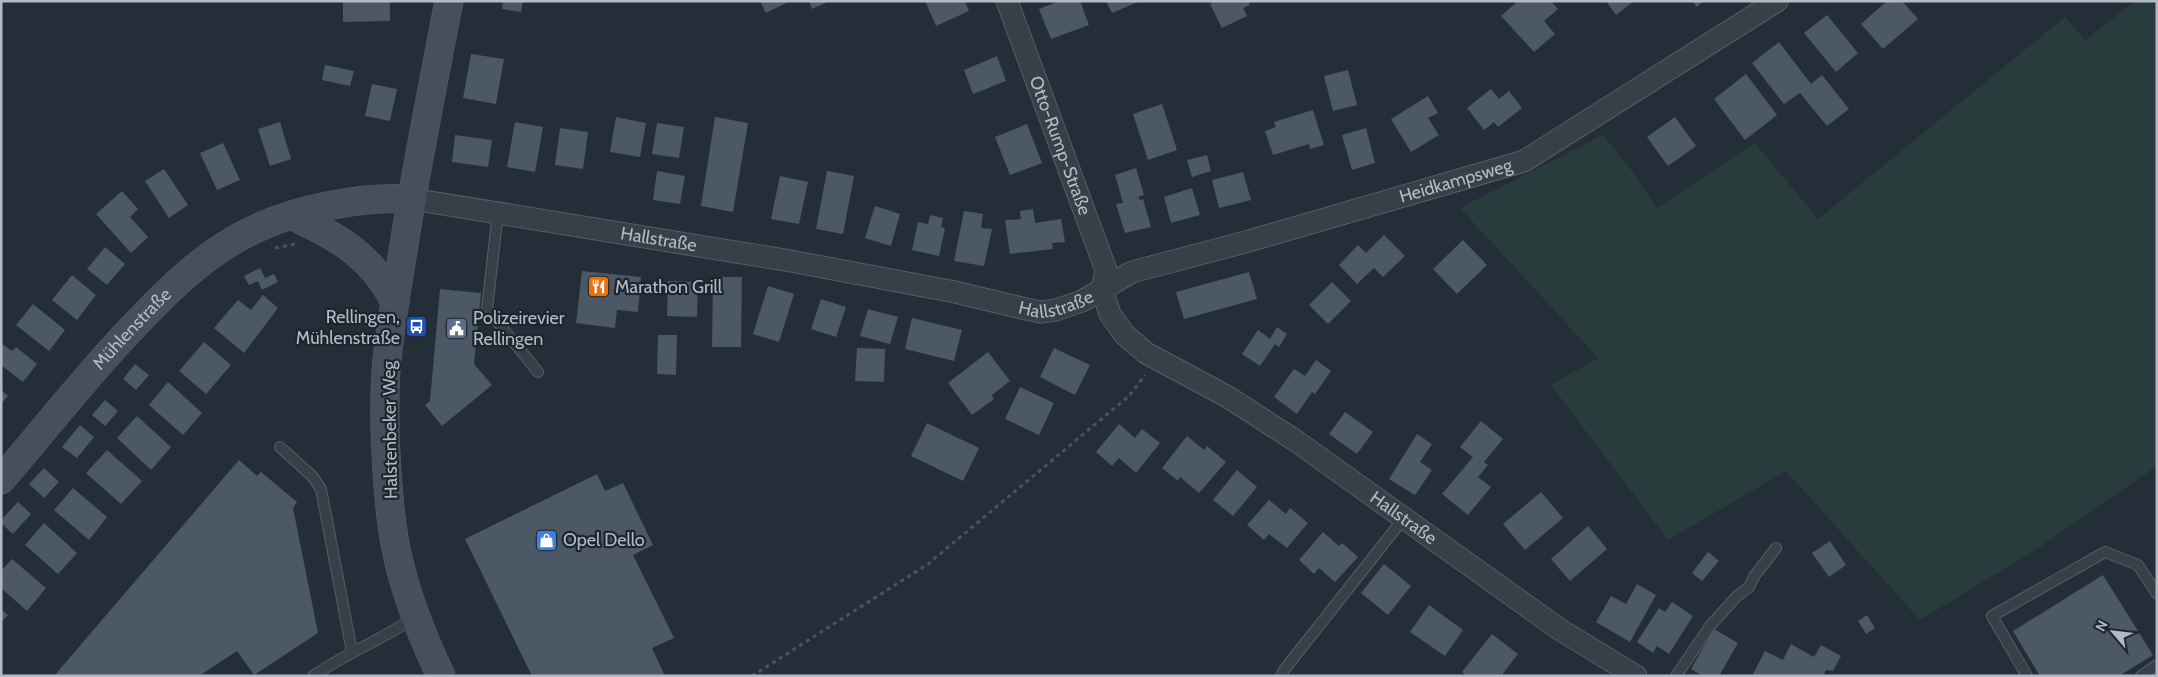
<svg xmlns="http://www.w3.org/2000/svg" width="2158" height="677" viewBox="0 0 2158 677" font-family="Cabin,sans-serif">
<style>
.green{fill:#293c3c}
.building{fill:#4c5865}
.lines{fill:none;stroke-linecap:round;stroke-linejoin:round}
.lane-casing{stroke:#565d67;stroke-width:12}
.street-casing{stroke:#565d67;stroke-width:23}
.secondary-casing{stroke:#565d67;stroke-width:29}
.path{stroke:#465759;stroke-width:3;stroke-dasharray:4 4;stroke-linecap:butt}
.lane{stroke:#374049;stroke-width:10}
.street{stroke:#374049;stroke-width:21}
.secondary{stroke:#464f5c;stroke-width:28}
.labels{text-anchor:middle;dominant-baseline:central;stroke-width:4.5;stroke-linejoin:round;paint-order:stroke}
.street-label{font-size:18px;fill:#b3bac5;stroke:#1d252e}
.poi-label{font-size:18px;fill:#b3bac5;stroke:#1d252e;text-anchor:start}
</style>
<rect width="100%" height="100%" fill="#242e39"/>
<path class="green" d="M2135,1h22v465l-123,85 -114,69 -134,-149 -118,69 -117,-155 47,-27 -138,-150 143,-73 33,41 21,32 98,-65 63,76 247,-202 20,23z"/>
<path class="building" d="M343,1h47v20l-47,1z
M503,1h20l-2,11 -19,-3z
M760,1h30l-24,12z
M809,1h21l-18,8z
M925,1h40l4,10 -33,15z
M1059,1h21l9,24 -38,14 -12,-30z
M1106,1h34l-28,12z
M1215,1h33l2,4 -7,3 4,8 -25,12 -12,-24z
M1518,1h33l7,8 -14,12 11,13 -21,18 -33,-36z
M1606,1h28l-18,14z
M1692,1h11l-6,6z
M1887,1h15l16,18 -35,30 -22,-25z
M1827,15l31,38 -22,19 -32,-39z
M1779,42l32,42 11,-9 27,34 -22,17 -27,-33 -16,11 -32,-41z
M471,54l33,5 -8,45 -33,-6z
M997,56l9,25 -33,13 -9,-24z
M325,65l29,6 -4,15 -28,-6z
M1348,70l9,35 -24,6 -9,-35z
M1746,74l31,41 -32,25 -31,-41z
M372,84l25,5 -7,32 -25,-5z
M1491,89l8,10 10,-8 13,17 -24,19 -4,-5 -10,8 -17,-22z
M1428,96l10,17 -10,5 11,17 -28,17 -20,-33z
M1162,104l15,46 -29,10 -15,-46z
M1313,110l11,35 -14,4 -1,-5 -36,11 -8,-24 11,-4 -2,-5z
M616,117l30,6 -6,34 -30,-5z
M715,117l33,6 -15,89 -32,-6z
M1675,117l21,29 -28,20 -21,-29z
M280,122l11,37 -21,7 -12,-37z
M515,122l28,5 -8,45 -28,-5z
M657,123l27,4 -5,31 -27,-4z
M1027,124l15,39 -32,12 -15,-38z
M560,128l28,4 -5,37 -28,-4z
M1366,128l9,35 -23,7 -10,-35z
M455,135l37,5 -4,27 -36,-5z
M223,143l17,37 -23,10 -17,-37z
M1207,155l4,16 -19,6 -5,-17z
M1136,168l8,27 -6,2 2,3 3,-1 8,28 -26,6 -9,-29 7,-1 -8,-28z
M164,169l24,36 -19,13 -24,-37z
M657,171l28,5 -5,28 -27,-4z
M827,171l27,5 -11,58 -27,-5z
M1243,172l8,28 -32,8 -7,-28z
M780,176l28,6 -9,42 -28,-5z
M1192,188l8,27 -29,8 -7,-26z
M122,191l16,18 -8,8 18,20 -17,16 -35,-39z
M875,206l25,8 -9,32 -26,-8z
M1033,209l2,14 26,-4 4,23 -13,1 1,6 -43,5 -5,-34 16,-1 -1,-8z
M964,211l19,3 -2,14 11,1 -8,37 -30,-5z
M930,215l13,3 -2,9 4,1 -6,28 -27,-6 6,-28 10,2z
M1384,235l21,21 -22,21 -9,-9 -17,16 -18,-19 19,-20 8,8z
M1463,240l24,25 -30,29 -24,-25z
M105,247l20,17 -18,21 -20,-16z
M260,268l5,10 9,-4 4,8 -16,8 -4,-9 -9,4 -5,-9z
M582,271l59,6 -3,35 -21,-2 -2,18 -39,-5z
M1249,272l8,27 -73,20 -8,-27z
M72,275l24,20 -19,25 -25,-20z
M713,277h29l-1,70h-29z
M668,281l30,1 -1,35 -30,-1z
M1332,282l19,19 -23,23 -19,-19z
M768,286l26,8 -15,48 -26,-8z
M440,289l41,4 -7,71 18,21 -50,41 -17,-21 5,-4z
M263,295l15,13 -34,45 -30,-25 24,-28 13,10z
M821,299l25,8 -10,30 -25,-8z
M33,304l32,26 -16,21 -33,-26z
M868,309l30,8 -8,27 -30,-8z
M912,318l50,12 -8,31 -49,-12z
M1277,327l10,7 -8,13 -4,-3 -15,22 -18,-12 16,-24 12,9z
M658,335h19l-1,40 -19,-1z
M204,342l27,23 -25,29 -27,-23z
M1,343l11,8 4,-4 21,17 -14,18 -22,-17z
M857,348l28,1 -1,33 -29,-1z
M1054,348l36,17 -15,30 -35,-18z
M988,352l22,29 -18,14 2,4 -22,16 -24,-32z
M1316,360l15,11 -16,23 -3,-2 -15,22 -23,-17 20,-28 11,7z
M135,364l14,11 -13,15 -13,-11z
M168,382l34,31 -19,22 -34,-30z
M1020,387l34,16 -15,32 -34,-16z
M1,390l7,6 -7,8z
M105,400l13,11 -13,15 -13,-11z
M1345,412l28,20 -16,22 -28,-20z
M137,416l34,31 -20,23 -34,-32z
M1481,421l22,18 -19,23 4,3 -10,12 13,10 -23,28 -26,-21 31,-37 -13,-10z
M927,423l52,25 -16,33 -52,-25z
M1119,424l16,14 7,-9 18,14 -24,30 -17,-15 -7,8 -16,-14z
M80,425l14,12 -17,21 -15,-11z
M1417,434l15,10 -12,18 12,8 -17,25 -26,-16z
M1187,436l17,14 3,-4 19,16 -27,31 -19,-16 -2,4 -16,-13z
M107,450l35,31 -21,23 -35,-31z
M239,460l18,16 4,-4 36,30 -4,6 25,125 -64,42 -17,-24 -38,25h-145z
M44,468l15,14 -15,16 -15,-14z
M1237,470l20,17 -24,29 -20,-16z
M597,474l8,17 18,-8 30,62 -20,10 41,83 -22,10 13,28h-133l-67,-137z
M73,488l34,29 -18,23 -35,-30z
M1541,492l22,26 -38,32 -22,-26z
M1269,500l17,14 4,-6 18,15 -21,25 -18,-14 -5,6 -17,-15z
M18,502l13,12 -18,20 -12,-11v-3z
M44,523l33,30 -19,21 -33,-29z
M1588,526l19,23 -37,32 -19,-22z
M1323,532l16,14 3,-3 16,14 -23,25 -16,-14 -5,6 -15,-14z
M1830,541l16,24 -17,12 -17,-24z
M1708,552l11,9 -17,20 -10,-8z
M12,559l34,29 -19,23 -26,-23v-17z
M1384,564l27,22 -23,29 -27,-22z
M2103,575l50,80 -34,21h-79l-27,-45z
M1637,584l19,11 -26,47 -34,-20 15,-26 15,8z
M1672,602l21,14 -24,38 -12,-8 -4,7 -16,-11 22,-34 6,4z
M1429,605l34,25 -18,26 -35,-24z
M1,609l7,6 -7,7z
M1867,615l8,13 -9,6 -8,-13z
M1714,629l24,14 -19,33h-16l-12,-7z
M1492,634l26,20 -17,22h-34l-5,-4z
M1791,644l23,13 7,-12 20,11 -8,15 -7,-1 -3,6h-71l13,-25 18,9z"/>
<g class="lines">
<defs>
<path id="lane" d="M498,212l-11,97 51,63
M280,447l32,29 9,13 31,163
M313,676c32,-22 68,-36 101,-58
M1281,676l3,-6 120,-152
M1676,676l34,-50 27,-30 12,-9 6,-12 21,-27
M2027,676l-35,-60 113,-64 33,13 19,29
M2141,676l16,-11"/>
<g id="street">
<path id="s1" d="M1007,1l99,269 -4,20 8,24 14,20 22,19 82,44 68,44 263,188 77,47"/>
<path id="s2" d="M412,199l373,61 170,32 71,17 15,3 15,-2 26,-9 50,-29 117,-31 275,-80 253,-160"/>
</g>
<g id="secondary">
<path d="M293,216c45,21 78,39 102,86"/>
<path id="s3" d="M1,480c44,-51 85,-104 131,-152 35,-37 72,-74 117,-96 45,-23 113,-36 163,-33"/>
<path d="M441,676c-23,-48 -42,-98 -49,-151 -6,-47 -9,-107 -6,-155 4,-46 13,-92 20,-138 13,-77 28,-154 43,-231"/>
</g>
</defs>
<use href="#lane" class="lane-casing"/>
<use href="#street" class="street-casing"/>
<use href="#secondary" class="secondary-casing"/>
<path class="path" d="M275,248l20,-4
M752,676l176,-112 201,-168 16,-21"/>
<use href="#lane" class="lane"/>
<use href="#street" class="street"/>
<use href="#secondary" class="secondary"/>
</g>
<defs>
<symbol id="restaurant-square" viewBox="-11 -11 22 22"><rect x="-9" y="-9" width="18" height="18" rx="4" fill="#e8710a" stroke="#1d252e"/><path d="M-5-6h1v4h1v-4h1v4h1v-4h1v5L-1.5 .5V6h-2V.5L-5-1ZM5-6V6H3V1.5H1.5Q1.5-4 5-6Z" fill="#fff"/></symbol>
<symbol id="bus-square" viewBox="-11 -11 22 22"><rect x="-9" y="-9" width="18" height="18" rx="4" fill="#1a4fb4" stroke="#1d252e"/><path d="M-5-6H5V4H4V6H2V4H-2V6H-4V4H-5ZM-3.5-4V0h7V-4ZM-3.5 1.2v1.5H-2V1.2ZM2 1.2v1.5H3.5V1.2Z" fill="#fff"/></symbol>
<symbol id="civic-square" viewBox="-11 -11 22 22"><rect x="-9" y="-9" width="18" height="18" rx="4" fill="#5c6f8a" stroke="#1d252e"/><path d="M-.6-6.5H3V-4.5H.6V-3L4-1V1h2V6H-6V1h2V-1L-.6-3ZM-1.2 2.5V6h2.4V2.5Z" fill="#fff"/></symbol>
<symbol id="shop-square" viewBox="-11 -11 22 22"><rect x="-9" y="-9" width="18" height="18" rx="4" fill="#3f7fe0" stroke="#1d252e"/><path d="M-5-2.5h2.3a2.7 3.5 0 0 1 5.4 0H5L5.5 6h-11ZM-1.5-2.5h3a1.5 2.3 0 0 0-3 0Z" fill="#fff"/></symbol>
</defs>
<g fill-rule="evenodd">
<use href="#restaurant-square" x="586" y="274" width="25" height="25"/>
<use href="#bus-square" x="404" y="314" width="25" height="25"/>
<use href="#civic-square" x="444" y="316" width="25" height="25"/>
<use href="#shop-square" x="534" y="528" width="25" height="25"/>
</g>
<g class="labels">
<g class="street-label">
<text stroke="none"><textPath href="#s1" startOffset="154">Otto-Rump-Straße</textPath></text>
<text stroke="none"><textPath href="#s2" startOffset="1076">Heidkampsweg</textPath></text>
<text stroke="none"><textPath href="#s2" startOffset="250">Hallstraße</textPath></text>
<text stroke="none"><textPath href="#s2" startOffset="655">Hallstraße</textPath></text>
<text stroke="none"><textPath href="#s3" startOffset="200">Mühlenstraße</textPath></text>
<text transform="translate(390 430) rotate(-91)">Halstenbeker Weg</text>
<text stroke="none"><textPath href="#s1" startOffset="692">Hallstraße</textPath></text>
</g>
<g class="poi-label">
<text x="615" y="287">Marathon Grill</text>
<text x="400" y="317" text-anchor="end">Rellingen,<tspan x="400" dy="21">Mühlenstraße</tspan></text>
<text x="473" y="318">Polizeirevier<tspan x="473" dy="21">Rellingen</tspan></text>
<text x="563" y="540">Opel Dello</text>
</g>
</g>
<rect width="2158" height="677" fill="none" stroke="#b3bac5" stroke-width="5"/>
<g transform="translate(2113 632) rotate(298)" stroke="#1d252e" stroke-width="4" paint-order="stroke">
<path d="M0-4L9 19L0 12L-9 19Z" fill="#b3bac5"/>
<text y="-8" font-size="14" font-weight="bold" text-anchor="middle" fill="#b3bac5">N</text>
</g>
</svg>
